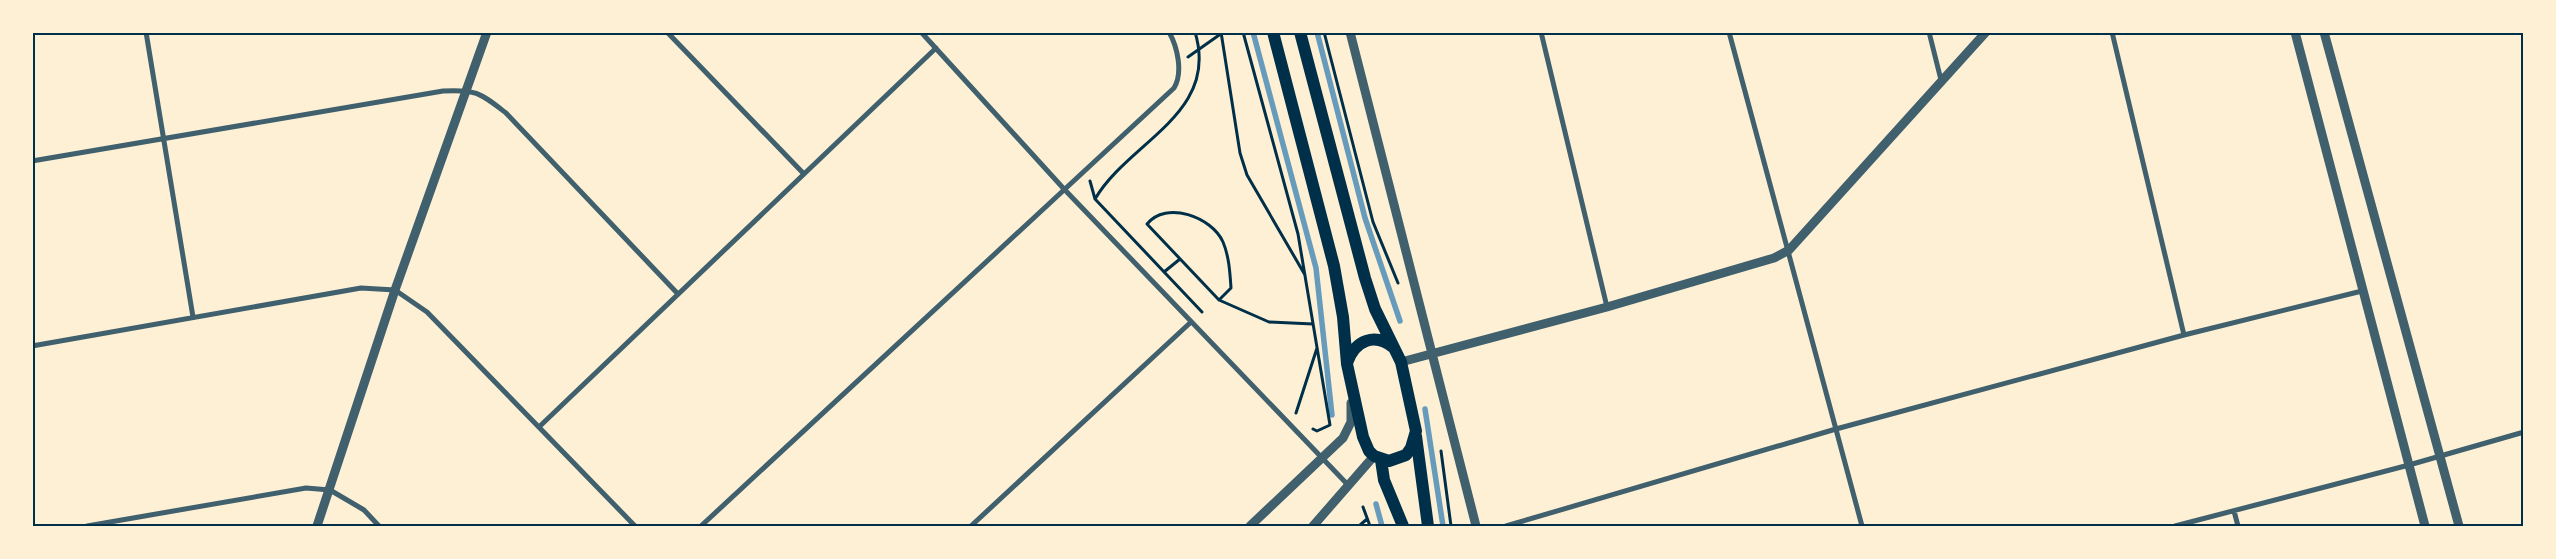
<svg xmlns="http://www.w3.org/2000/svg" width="2556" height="559" viewBox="0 0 2556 559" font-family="'Exo 2',sans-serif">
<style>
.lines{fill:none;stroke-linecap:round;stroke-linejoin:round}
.stream{stroke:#669bbc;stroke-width:5.5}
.path{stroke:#003049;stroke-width:3}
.minor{stroke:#3f606c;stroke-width:5}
.tertiary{stroke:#3f606c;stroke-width:9}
.primary{stroke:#003049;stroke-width:12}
.neatline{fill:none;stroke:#003049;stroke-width:2}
</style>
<rect width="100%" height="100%" fill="#fdf0d5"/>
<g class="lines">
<path class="stream" d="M1253,32l63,236 16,147
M1317,32l48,186 35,103
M1425,409l18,117
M1376,504l6,22"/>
<path class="path" d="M1221,32l19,121 7,22 58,100
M1243,32l55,202 32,191 -13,6 -4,-2
M1324,32l49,190 25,61
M1188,57l34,-24
M1090,181l5,18 107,113
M1095,199c34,-58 125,-85 100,-167
M1164,272l16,-13
M1219,300l12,-12c-1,-15 -2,-32 -8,-46 -11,-25 -57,-42 -76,-18l72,76 50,22 44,2
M1296,413l21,-65
M1441,451l10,75
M1363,507l7,19
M1359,526l8,-7"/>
<path class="minor" d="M146,32l47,285
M667,32l137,142
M921,32l143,157 285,297
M1541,32l66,275
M1729,32l133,494
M1929,32l12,48
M2112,32l72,303
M32,161l411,-70c33,-2 37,2 63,22l172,181
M32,346l329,-58 34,2 32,22 208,214
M539,427l397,-379
M2234,511l4,15
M87,526l219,-38 24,2 34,20 15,16
M701,526l473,-438c9,-15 4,-40 -5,-56
M971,526l220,-204
M1506,526l330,-97 348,-94 178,-44
M2175,526l234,-61 115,-33"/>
<path class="tertiary" d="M1350,32l126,494
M2295,32l130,494
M2324,32l135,494
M1401,362l206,-55 167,-49 15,-8 197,-218
M317,526l78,-236 92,-258
M1250,526l93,-88 8,-16v-19
M1313,526l61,-70"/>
<path class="primary" d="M1273,32l61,234 9,51 4,47 16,73 6,14 5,5 15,5 17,-6 5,-7 5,-17 -15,-69 -26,-53 -10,-31 -65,-246
M1347,363c8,-23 28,-31 47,-15
M1416,436l12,90
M1381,460l3,20 19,46"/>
</g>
<rect width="2556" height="559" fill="none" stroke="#fdf0d5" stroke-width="68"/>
<rect x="34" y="34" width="2488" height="491" class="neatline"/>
</svg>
